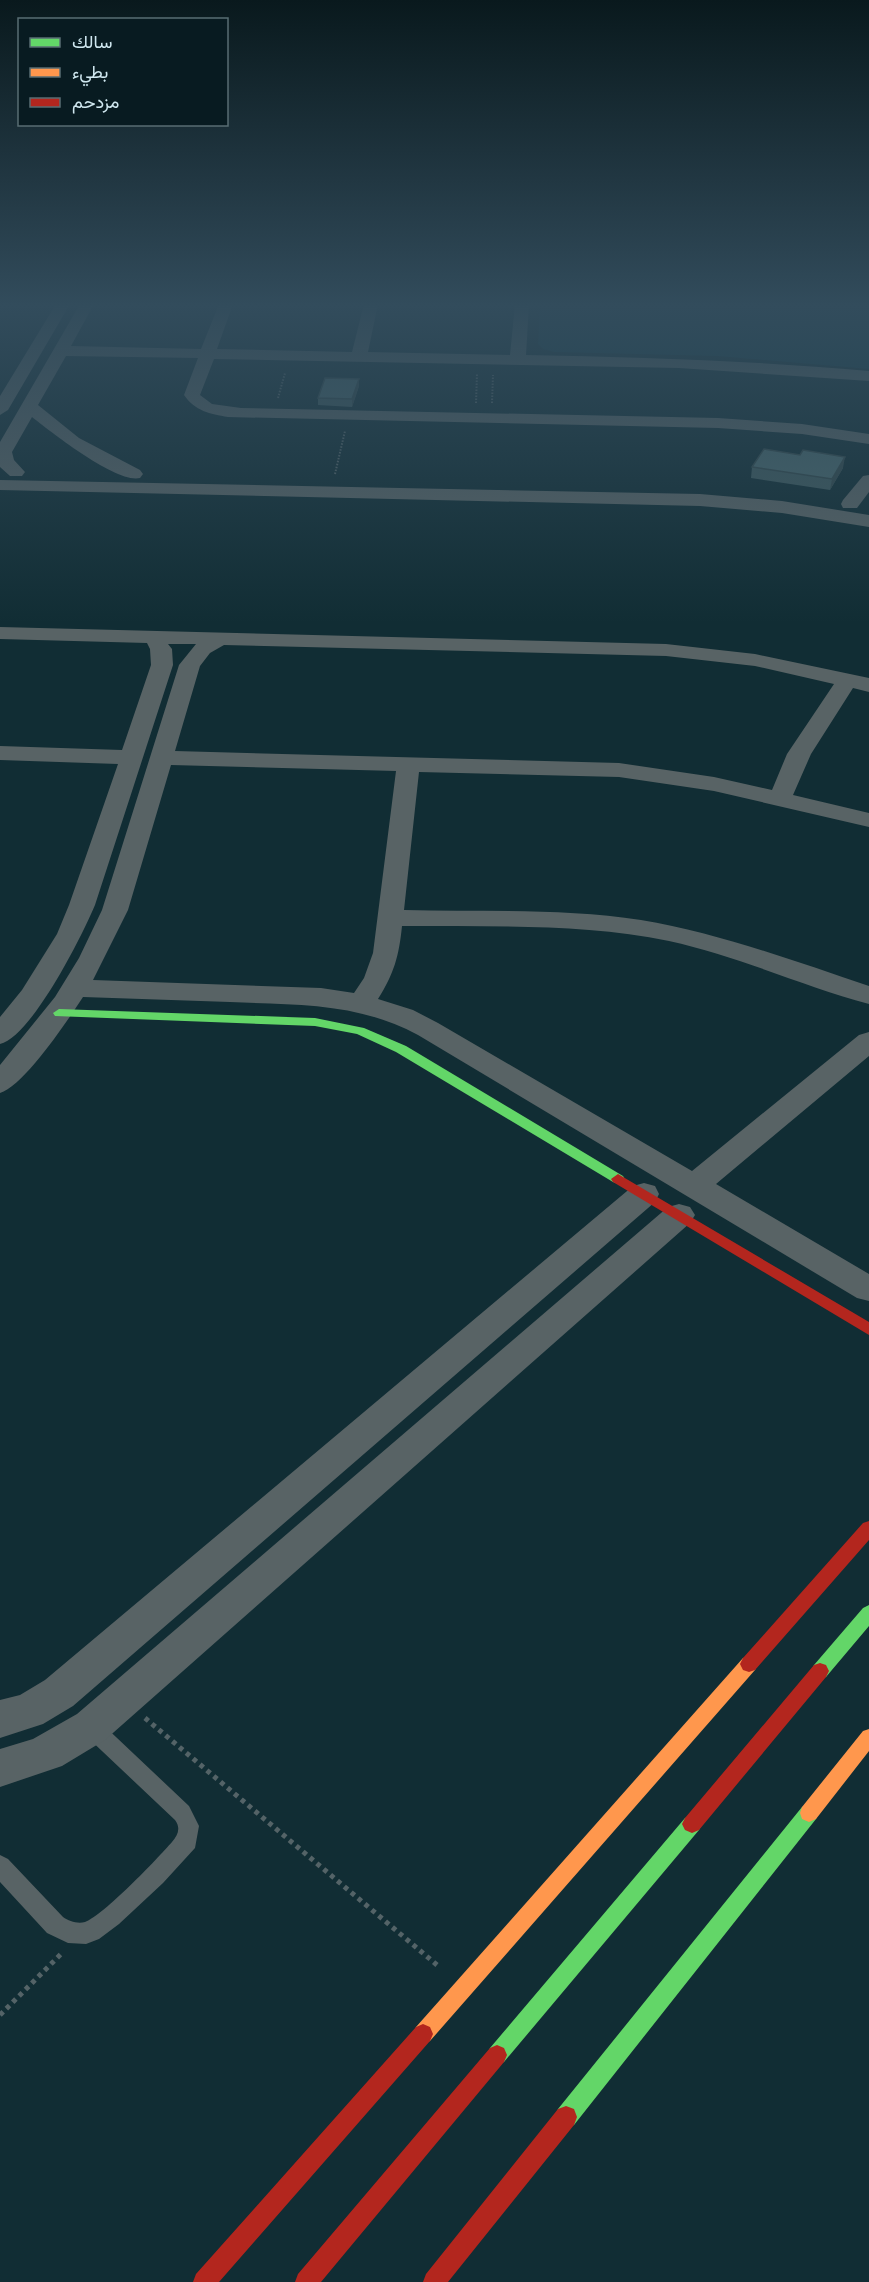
<svg xmlns="http://www.w3.org/2000/svg" width="869" height="2282" viewBox="0 0 869 2282" font-family="Inter,Vazirmatn,sans-serif">
<style>
.built{fill:#113b47}
.lines{fill:none;stroke-linecap:round;stroke-linejoin:round}
.path-far1{stroke:#546367;stroke-width:2;stroke-dasharray:1.5 1.5;stroke-linecap:butt}
.path{stroke:#546367;stroke-width:5;stroke-dasharray:4.5 4.5;stroke-linecap:butt}
.lane{fill:#586365;fill-rule:evenodd}
.street{fill:#586365;fill-rule:evenodd}
.fast{fill:#63d668;fill-rule:evenodd}
.slow{fill:#ff974d;fill-rule:evenodd}
.jam{fill:#b3261e;fill-rule:evenodd}
.wall{fill:#3e595d}
.shaded-wall{fill:#32484c}
.building{fill:#48676c;stroke:#32484c;stroke-width:1.5}
</style>
<rect width="100%" height="100%" fill="#112d34"/>
<path class="built" d="M540,304h329v65l-152,-13 -163,-4 -11,-3 -5,-5z"/>
<g class="lines">
<path class="path-far1" d="M278,398l7,-25
M476,403l1,-29
M492,403l1,-28
M335,474l10,-43"/>
<path class="path" d="M145,1718l292,247
M0,2015l63,-63"/>
<path class="lane" d="M91,1718l7,2 91,86 10,20 -4,22 -32,35 -44,41 -20,15 -13,5 -18,-1 -21,-10 -47,-51v-27l8,4 55,58c6,4 14,7 22,5 19,-7 72,-63 87,-80 6,-7 9,-14 3,-22l-91,-86 -3,-7 3,-7z"/>
<path class="street" d="M56,304h14l-62,106 -8,5v-19z
M80,304h14l-23,42 130,3 18,-45h14l-16,45 135,3 12,-48h14l-10,48 142,3 5,-51h14l-3,51c115,2 229,6 343,16v10l-190,-13 -465,-9 -14,36 12,9 29,4 477,10 84,6 67,10v10l-67,-10 -84,-6 -490,-11c-18,-3 -33,-6 -44,-22l14,-37 -132,-2 -28,49 41,33 61,32 3,4 -3,4c-23,6 -89,-46 -108,-61l-20,35 2,8 11,12 -3,4h-12l-10,-9v-25z
M869,475v17l-12,16h-14l-2,-4 2,-4 20,-24z
M0,480l700,14 82,7 87,14v12l-87,-14 -82,-7 -700,-16z
M0,627l666,17 89,10 114,24v14l-16,-4 -42,66 -18,41 76,18v14l-155,-36 -95,-14 -200,-5 -15,138c79,2 159,-2 237,10 78,13 153,41 228,66v18c-67,-18 -131,-48 -200,-63 -87,-18 -178,-14 -267,-15 -3,30 -8,48 -24,73l35,11 25,13 254,148 167,-136 10,-3v24l-153,128 153,90v27l-12,-3 -439,-263c-61,-33 -121,-30 -188,-33 -49,-2 -98,-3 -147,-5 -15,23 -59,89 -83,96v-28l55,-68 24,-39 23,-48 77,-245 17,-21h-28l4,5 1,16 -78,240c-13,31 -63,131 -95,139v-27l22,-27 35,-56 12,-29 49,-141 -118,-4v-14l122,4 29,-85 -1,-16 -3,-6 -147,-4zM224,645l442,11 89,10 79,18 -47,70 -15,36 -58,-13 -95,-14 -444,-12 25,-85 10,-13zM171,765l225,6 -23,182 -9,25 -10,15 -33,-5 -228,-8 35,-70z
M644,1183l11,3 4,8 -4,8 -582,504 -30,18 -43,14v-38l20,-5 25,-15 588,-494z
M679,1204l11,3 5,8 -5,8 -585,517 -43,26 -62,21v-38l33,-10 44,-25 591,-507z"/>
<path class="fast" d="M59,1009l256,9 49,10 42,18 217,130 2,3 -7,5 -5,-2 -217,-130 -39,-18 -42,-8 -260,-10 -2,-3z
M869,1605v21l-43,51 -6,2 -6,-2 -3,-6 3,-6 49,-57z
M809,1804l7,3 2,6 -2,6 -242,306 -8,3 -8,-3 -3,-8 3,-8 244,-302z
M692,1815l7,3 3,6 -3,6 -195,232 -7,3 -7,-3 -3,-7 3,-7 195,-230z"/>
<path class="slow" d="M749,1656l6,2 3,6 -3,6 -325,371 -7,3 -7,-3 -3,-7 3,-7 327,-369z
M869,1729v22l-53,68 -7,3 -7,-3 -2,-6 2,-6 61,-76z"/>
<path class="jam" d="M618,1174l251,148v13l-256,-153 -2,-3z
M869,1521v19l-114,130 -6,2 -6,-2 -3,-6 3,-6 120,-135z
M820,1663l6,2 3,6 -3,6 -127,153 -7,3 -7,-3 -3,-6 3,-6 129,-153z
M423,2024l7,3 3,7 -3,7 -211,241h-26l3,-8 220,-247z
M497,2045l7,3 3,7 -3,7 -183,220h-26l3,-8 192,-226z
M566,2106l8,3 3,8 -3,8 -126,157h-25l3,-8 132,-165z"/>
</g>
<path class="wall" d="M359,386l-7,21 -34,-2v-7z
M800,455l43,13 -13,22 -79,-12 1,-11z"/>
<path class="shaded-wall" d="M359,379v7l-7,21v-8z
M845,457l-2,11 -13,22 2,-11z"/>
<path class="building" d="M325,378l34,1 -7,20 -34,-1z
M764,449l36,6 3,-5 42,7 -13,22 -80,-12z"/>
<linearGradient id="sky" x2="0" y2="1"><stop stop-color="#09191d"/><stop offset="0.49" stop-color="#324c5c"/><stop offset="1" stop-color="#324c5c" stop-opacity="0"/></linearGradient>
<rect width="869" height="623" fill="url(#sky)"/>
<rect x="18" y="18" width="210" height="108" fill="#081b21" stroke="#586d73" stroke-width="1.5"/>
<rect x="30" y="38" width="30" height="9" fill="#63d668" stroke="#586d73" stroke-width="1.5"/>
<text x="72" y="48" font-size="18" fill="#cfe7ef">سالك</text>
<rect x="30" y="68" width="30" height="9" fill="#ff974d" stroke="#586d73" stroke-width="1.5"/>
<text x="72" y="78" font-size="18" fill="#cfe7ef">بطيء</text>
<rect x="30" y="98" width="30" height="9" fill="#b3261e" stroke="#586d73" stroke-width="1.5"/>
<text x="72" y="108" font-size="18" fill="#cfe7ef">مزدحم</text>
</svg>
